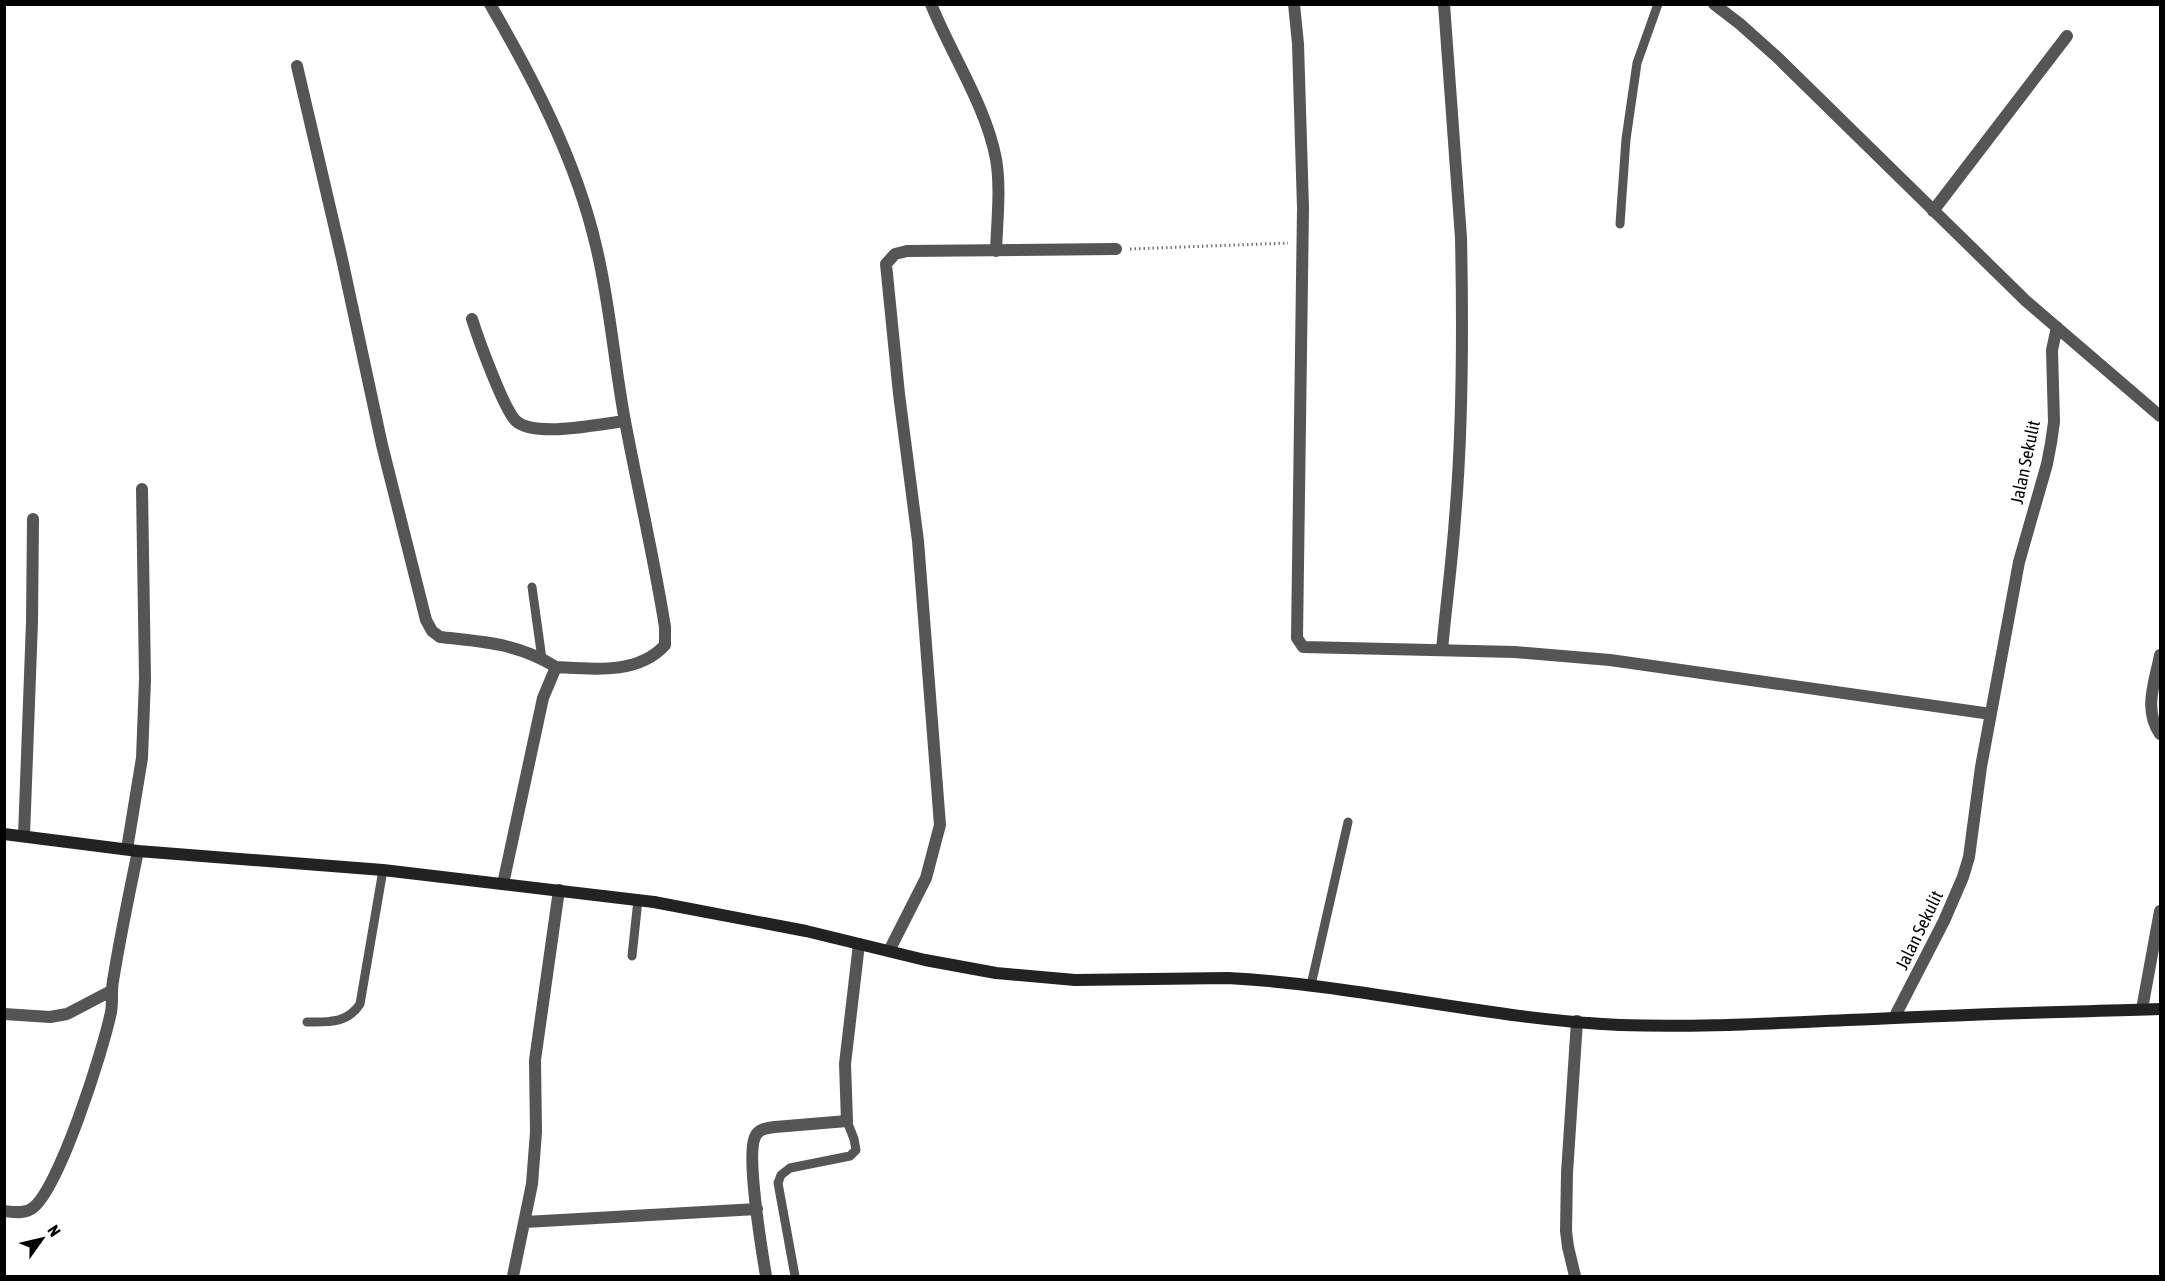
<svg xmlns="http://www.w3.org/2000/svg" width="2165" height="1281" viewBox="0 0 2165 1281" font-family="'Asap Condensed',sans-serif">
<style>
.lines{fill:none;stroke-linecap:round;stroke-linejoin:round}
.path{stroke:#777;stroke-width:3;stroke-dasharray:1.5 3;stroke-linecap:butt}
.lane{stroke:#555;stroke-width:9}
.street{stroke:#555;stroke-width:12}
.secondary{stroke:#222;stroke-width:12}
.labels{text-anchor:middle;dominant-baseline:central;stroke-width:4.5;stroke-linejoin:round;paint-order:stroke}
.street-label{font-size:18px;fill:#000;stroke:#fff}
</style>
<rect width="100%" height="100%" fill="#fff"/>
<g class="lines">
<path class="path" d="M1130,249l158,-6"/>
<path class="lane" d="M1620,224l6,-85 11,-76 21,-59
M532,587l10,72
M632,956l6,-56
M1311,985l37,-163
M307,1022c21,0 40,2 53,-18l23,-134
M795,1276l-17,-93 3,-8 9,-7 60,-12 6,-6 -2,-11 -7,-18"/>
<path class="street" d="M490,4c44,76 86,156 106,242 14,57 18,117 29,175 13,69 29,137 40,206v18c-27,30 -73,24 -109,22l-13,31 -40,186
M931,4c20,50 55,102 65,155 5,29 1,62 0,92
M1294,4l4,40 5,164 -6,430 6,9 212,5 95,8 381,54
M1714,4l26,20 37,33 249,244 134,115
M297,66l45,193 40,186 44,175 6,11 8,6c44,5 77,6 116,30
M1933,211l134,-175
M472,319c6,19 32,91 44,102 19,17 84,3 109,0
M1442,650c4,-44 10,-88 13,-132 8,-93 8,-187 6,-280l-17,-234
M2160,655c-5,27 -17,54 0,79
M24,836l8,-214 1,-103
M127,849l15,-91 3,-79 -3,-190
M889,951l37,-73 14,-53 -22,-284 -19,-147 -13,-130 9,-10 12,-3 209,-2
M2142,1009l18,-98
M4,1014l46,3 17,-3 44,-23
M1894,1018l50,-97 19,-44 6,-20 12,-90 38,-205 28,-98 4,-21 3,-21 -2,-72 5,-23
M4,1211c9,1 19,3 27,-2 27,-15 73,-162 80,-197 2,-10 0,-21 2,-31 7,-44 16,-87 25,-130
M525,1222l232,-13
M513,1276l19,-92 4,-52 -1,-72 24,-170
M766,1276c-4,-24 -20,-121 -11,-139 3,-8 12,-9 20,-10l72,-6 -2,-57 14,-120
M1575,1276l-7,-29 -2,-16 1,-58 10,-152"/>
<path class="secondary" d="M4,834l134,17 245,19 271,32 152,29 119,29 71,13 79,7 153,-2c131,7 260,41 392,47 84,3 169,-3 254,-6 95,-5 191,-7 286,-10"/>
</g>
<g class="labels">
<g class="street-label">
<text transform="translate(2025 462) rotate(-78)">Jalan Sekulit</text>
<text transform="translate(1919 930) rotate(-64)">Jalan Sekulit</text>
</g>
</g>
<rect width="2165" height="1281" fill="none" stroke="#000000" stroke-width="12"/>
<g transform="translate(42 1239) rotate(56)" stroke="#ffffff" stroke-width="4.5" paint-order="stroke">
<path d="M0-4.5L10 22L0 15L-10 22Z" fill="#000000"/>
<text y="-9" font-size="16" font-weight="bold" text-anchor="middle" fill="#000000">N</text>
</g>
</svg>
